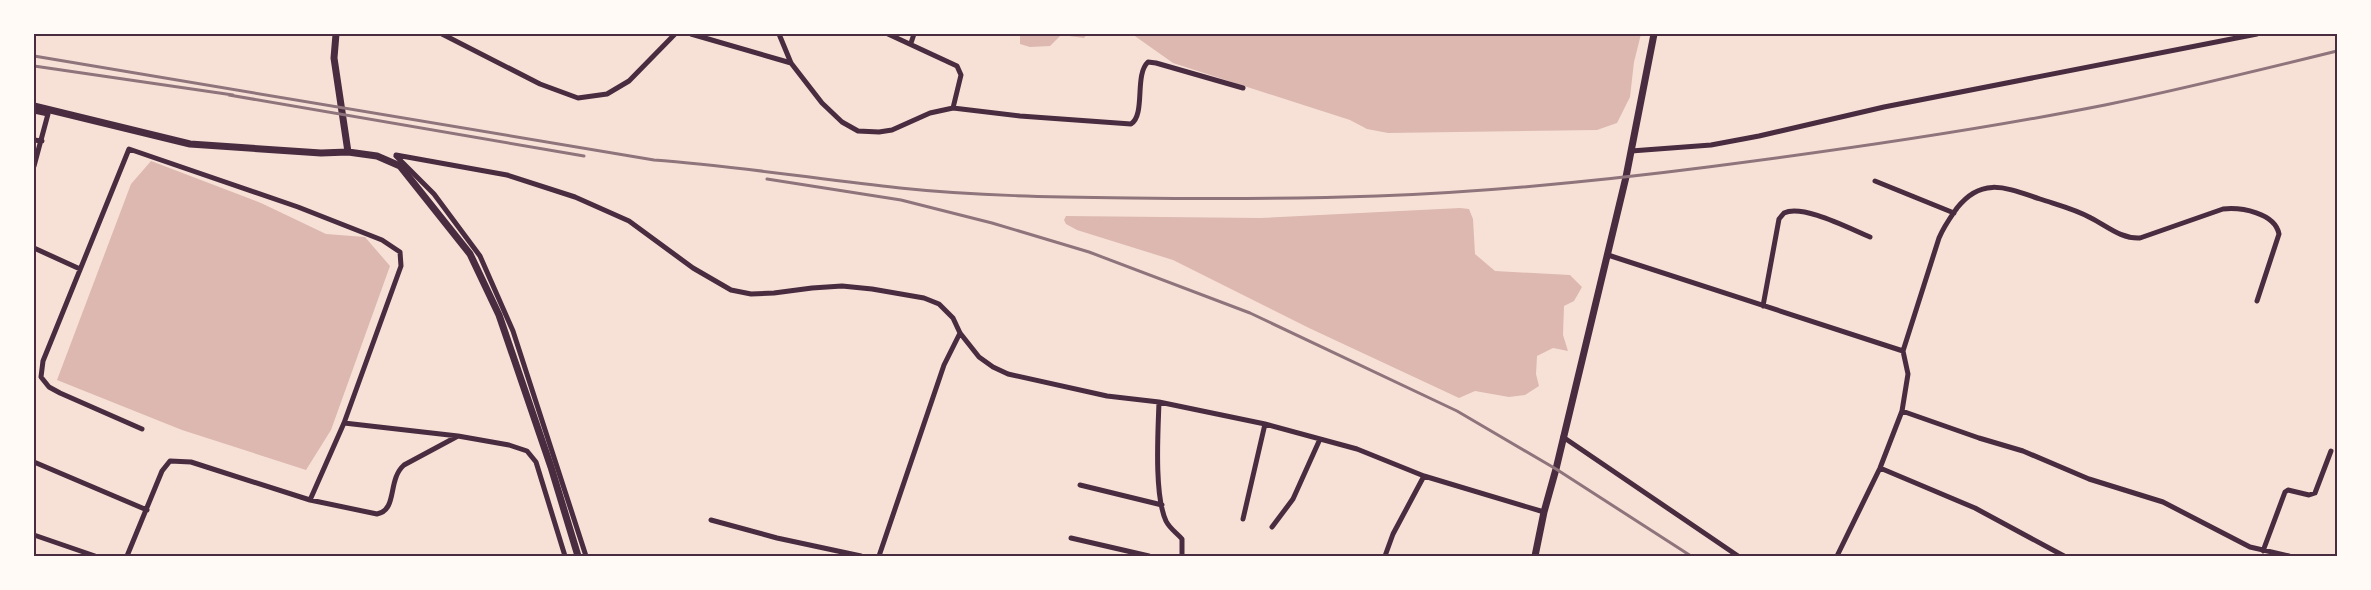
<svg xmlns="http://www.w3.org/2000/svg" width="2371" height="590" viewBox="0 0 2371 590" font-family="'Noto Sans',sans-serif">
<style>
.water{fill:#dcb8b0}
.lines{fill:none;stroke-linecap:round;stroke-linejoin:round}
.minor{stroke:#4a2c40;stroke-width:5}
.secondary{stroke:#4a2c40;stroke-width:7}
.rail{stroke:#8f747c;stroke-width:3}
.neatline{fill:none;stroke:#4a2c40;stroke-width:2}
</style>
<rect width="100%" height="100%" fill="#f7e1d7"/>
<path class="water" d="M1020,34h67l-3,4 -23,-3 -11,11 -20,1 -10,-3z
M1132,34h509l-7,28 -4,35 -13,26 -20,7 -209,3 -21,-4 -17,-9 -177,-57z
M151,161l110,42 65,31 39,3 25,29 -59,164 -25,40 -124,-40 -125,-50 74,-196z
M1460,208l9,1 4,10 2,35 20,17 75,4 12,12 -8,14 -10,5 -1,29 5,16 -15,-3 -16,8 -1,18 3,12 -14,9 -16,2 -34,-6 -16,7 -150,-70 -136,-68 -96,-30 -11,-6 -2,-4 2,-4 194,2z"/>
<g class="lines">
<path class="minor" d="M442,34l98,50 38,14 29,-4 22,-13 46,-47
M691,34l100,29
M779,34l12,29 31,40 20,19 16,9 21,1 13,-2 38,-17 23,-5 67,8 111,8c15,-10 3,-49 17,-62l8,1 87,25
M888,34l69,32 4,9 -8,33
M911,43l3,-9
M34,111l14,3 -14,52
M34,140l8,1
M1631,151l80,-6 48,-9 125,-29 373,-73
M396,155l111,20 68,22 54,24 64,47 38,22 20,4 23,-1 38,-5 30,-2 30,3 52,9 15,6 14,14 7,15 19,24 14,10 15,7 99,22 52,6 106,22 92,25 67,27 120,36
M396,156l38,38 46,62 33,75 73,225
M1875,181l79,32
M34,248l46,21
M1608,255l295,96
M1763,306l16,-87 5,-6c19,-9 66,16 86,24
M1159,402c-1,30 -5,93 7,119 4,8 11,12 16,18v17
M1902,411l77,27 44,13 66,28 74,23 87,45 39,9
M344,423l114,13 51,9 18,6 9,11 29,94
M142,429l-82,-36 -11,-6 -8,-10 2,-16 86,-212 169,58 84,33 18,12 1,14 -57,157 -34,77
M1563,437l175,119
M34,462l113,48
M1880,468l95,40 89,48
M1080,485l82,20
M1243,519l22,-95
M711,520l66,18 84,18
M1272,527l21,-28 27,-60
M34,535l61,21
M1071,538l78,18
M2263,551l22,-59 3,-2 21,5 6,-2 16,-42
M127,556l35,-85 8,-10 21,1 119,38 67,14c21,-4 10,-34 27,-49l54,-29
M879,556l65,-191 16,-32
M1385,556l8,-22 31,-58
M1837,556l43,-88 22,-57 6,-37 -5,-23 36,-113c5,-12 11,-20 18,-30 25,-32 50,-20 83,-9 18,6 35,10 51,19 16,8 30,21 49,20l83,-29c18,-2 52,4 56,25l-22,67"/>
<path class="secondary" d="M336,34l-2,24 14,94
M34,106l156,38 131,9 27,-1 29,4 23,10 70,88 29,61 52,152 27,89
M1535,556l9,-44 12,-43 70,-292 28,-143"/>
<path class="rail" d="M34,56l620,104c82,6 163,19 246,28 76,8 153,9 230,10 82,1 165,1 247,-2 111,-4 222,-15 331,-29 133,-17 266,-36 397,-62 78,-16 155,-35 232,-54
M34,66l199,29
M229,95l355,61
M767,179l134,21 91,23 97,29 161,61 207,98 99,58 135,87"/>
</g>
<rect width="2371" height="590" fill="none" stroke="#fffaf5" stroke-width="70"/>
<rect x="35" y="35" width="2301" height="520" class="neatline"/>
</svg>
